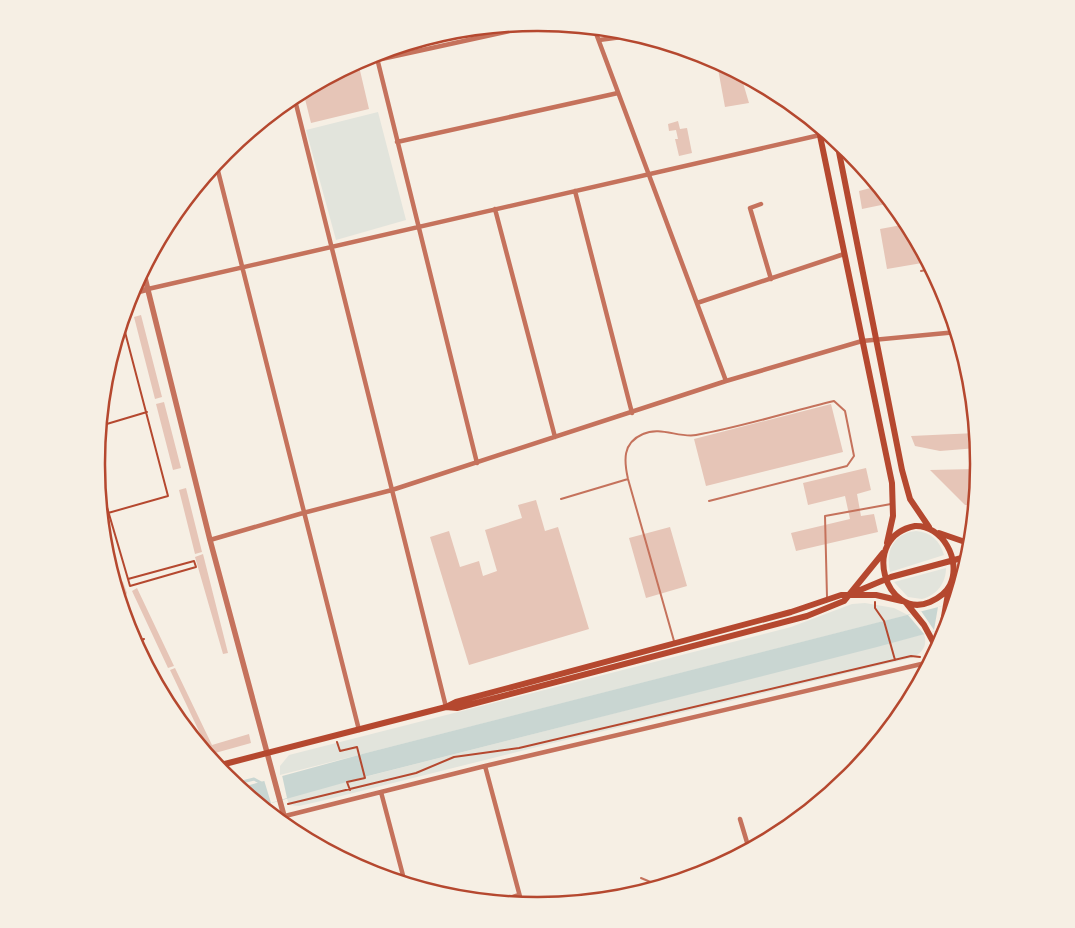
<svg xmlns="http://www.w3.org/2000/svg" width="1075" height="928" viewBox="0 0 1075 928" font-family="Signika,sans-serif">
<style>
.green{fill:#e2e4dc}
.water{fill:#c9d6d2}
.pier{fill:#f6efe4}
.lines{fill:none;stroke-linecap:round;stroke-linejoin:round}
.stream{stroke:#c9d6d2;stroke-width:3}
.building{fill:#e6c5b7}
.path{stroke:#b5482f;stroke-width:2}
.service{stroke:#c5725c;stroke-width:2}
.minor{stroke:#c5725c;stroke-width:4.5}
.tertiary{stroke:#c5725c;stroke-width:5.5}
.secondary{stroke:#b5482f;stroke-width:6}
.rim{fill:none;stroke:#b5482f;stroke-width:2.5}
</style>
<rect width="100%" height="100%" fill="#f6efe4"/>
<path class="green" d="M378,112l28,108 -70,20 -30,-110z
M916,531c15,1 24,10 28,24l-54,17c-5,-21 4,-39 26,-41z
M946,568c0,15 -9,27 -24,31l-14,-2 -14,-15z
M865,603l29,5 14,7 -628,160v-9l9,-11 502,-128 61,-23z
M924,634c4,12 -2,20 -13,24l-358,85 -232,58 -22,5 -10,-1 -2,-7 27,-8z"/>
<path class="water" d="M954,603l-7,25 -70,19 -509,129 -107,30 -22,-18 127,-35z"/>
<path class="pier" d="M954,603l-7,25 -23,6 -16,-19 13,-4 13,19 4,-23z
M282,775l5,23 -16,5 -7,-23z"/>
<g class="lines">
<path class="stream" d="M234,784l20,-5 9,5"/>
</g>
<path class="building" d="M358,62l11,47 -58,14 -8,-32z
M727,67l3,2 2,8 9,-1 8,27 -24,4 -7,-38z
M678,121l2,8 7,-1 5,25 -13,3 -4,-17h3l-2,-9 -7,1 -1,-7z
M878,186l13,17 -29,6 -3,-18z
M907,224l21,38 -41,7 -7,-40z
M131,307l2,8 -10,2 3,-9z
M141,315l21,82 -7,2 -21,-82z
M164,402l17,66 -8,2 -17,-66z
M831,404l12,48 -137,34 -12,-47z
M976,433l1,15 -37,3 -25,-5 -4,-10z
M866,468l5,22 -14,4 4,22 13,-2 4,18 -82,19 -5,-18 59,-14 -5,-23 -37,9 -5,-22z
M975,469l3,4 -3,32h-10l-35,-35z
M186,488l16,64 -7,2 -16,-64z
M536,500l9,31 13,-4 31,102 -120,36 -39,-128 19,-6 11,36 19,-6 4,15 14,-5 -12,-41 37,-12 -4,-13z
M670,527l17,59 -41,12 -17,-60z
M203,554l25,99 -5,1 -28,-97z
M117,576l6,6 4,11 -1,3 -7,2 -6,-21z
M137,588l37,78 -6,2 -36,-77z
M175,668l37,77 37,-11 2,9 -43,12 -6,-8 4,-1 -36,-76z"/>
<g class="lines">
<path class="path" d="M100,426l47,-14
M97,473l31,106 2,7 66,-19 -2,-6 -66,18
M101,515l67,-19 -43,-164 -7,2
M875,602v6l9,13 11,39
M135,643l9,-4
M337,742l3,9 17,-4 8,31 -18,4 3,8
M288,804l128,-31 38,-16 65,-9 392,-92 9,1
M267,810l7,-2"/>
<path class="service" d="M921,271l10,-2
M561,499l67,-20
M827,597l-2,-81 66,-12
M674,641l-46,-162c-4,-18 -6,-36 15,-45 17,-8 36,4 53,1 46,-8 92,-23 138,-34l11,10 9,45 -7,10 -138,35
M698,875l3,-7
M641,878l19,8"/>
<path class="minor" d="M594,28l132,353
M599,40l38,-5
M376,54l101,409
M377,60l169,-37
M294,96l152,611
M397,142l221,-49
M216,163l143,567
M575,191l57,222
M761,204l-11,4 21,71
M495,209l60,228
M148,289l672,-154h10
M697,303l147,-49
M210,540l93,-27 89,-23 334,-109 136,-40 95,-9
M485,766l37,138
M381,792l24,91
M277,818l208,-52 445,-104
M740,819l9,30
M498,902l21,-7"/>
<path class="tertiary" d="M143,270l67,270 77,287
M130,294l18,-5"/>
<path class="secondary" d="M818,126l74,357 1,33 -6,27
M837,142l65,328 8,29 19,28
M915,526c27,-1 47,34 35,59 -4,8 -11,13 -20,17 -44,19 -71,-65 -15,-76z
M939,533l32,11
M948,592l13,-10
M853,593l38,-16 78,-21
M907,604l17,21 13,24
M942,639l1,-17 6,-34
M446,707l11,1 350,-92 37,-15 39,-48
M217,766l229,-59 10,-5 335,-90 50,-17h35l26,6"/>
</g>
<path d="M0 0H1075V928H0ZM537 31H538A432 432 0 0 1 970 463V465A432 432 0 0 1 538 897H537A432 432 0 0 1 105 465V463A432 432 0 0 1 537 31Z" fill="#f6efe4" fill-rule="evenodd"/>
<path class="rim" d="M537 31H538A432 432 0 0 1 970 463V465A432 432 0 0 1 538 897H537A432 432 0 0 1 105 465V463A432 432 0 0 1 537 31Z"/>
</svg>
